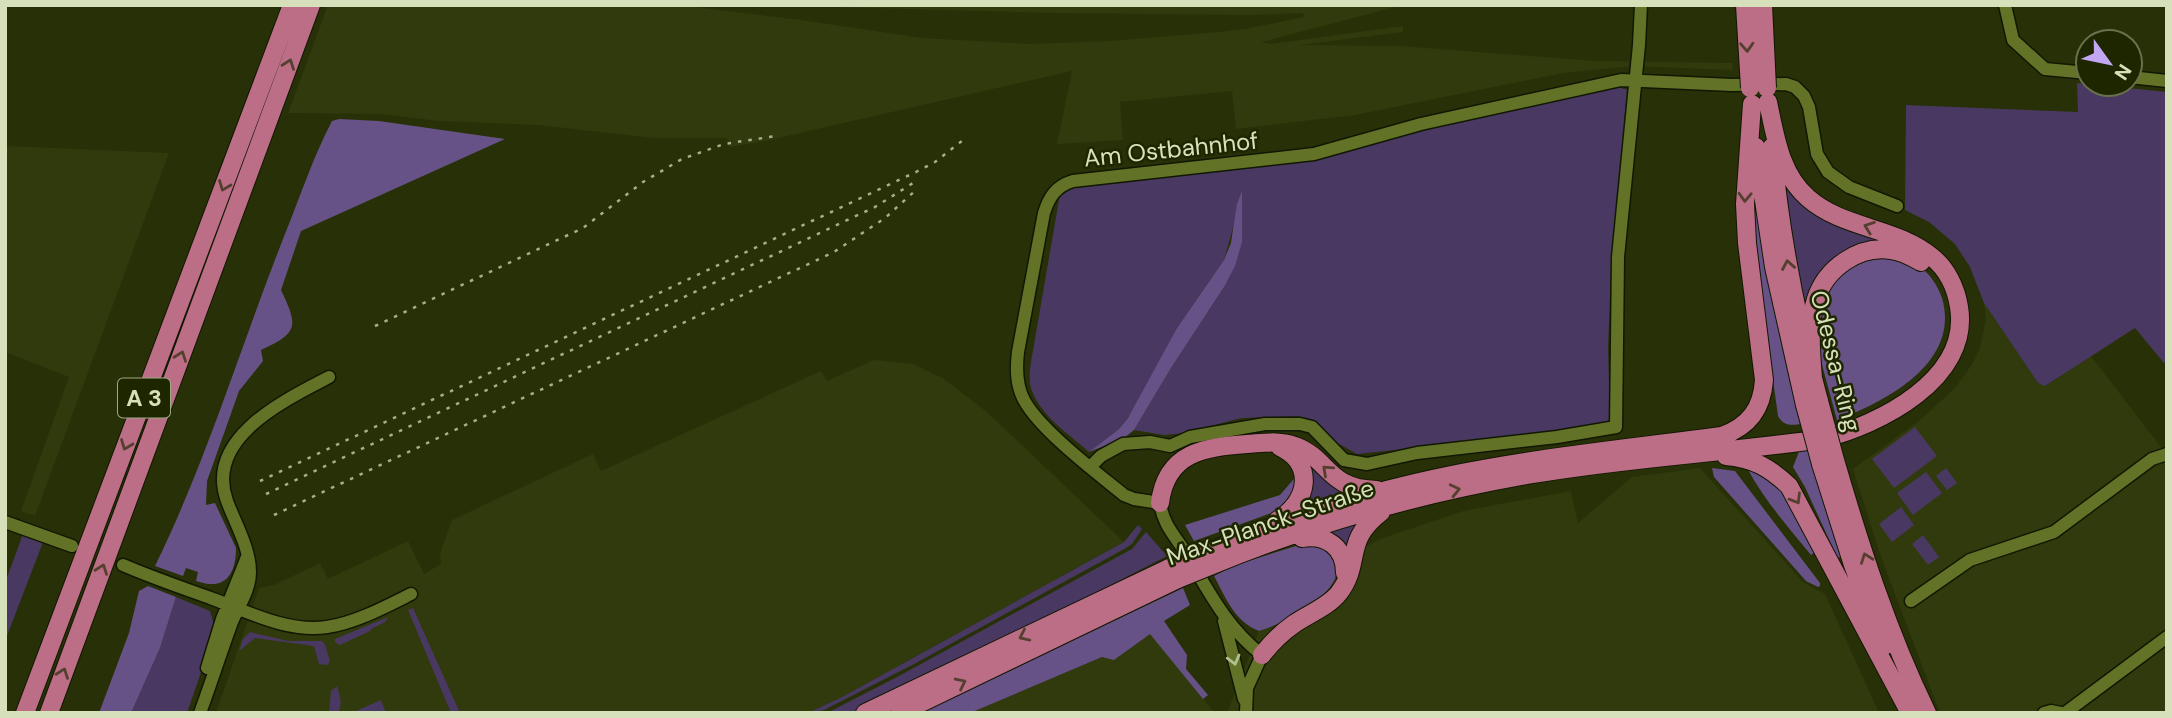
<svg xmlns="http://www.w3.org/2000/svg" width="2172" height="718" viewBox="0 0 2172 718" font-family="'DM Sans',sans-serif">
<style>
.built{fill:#303a0c}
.green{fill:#493962}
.forest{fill:#675288}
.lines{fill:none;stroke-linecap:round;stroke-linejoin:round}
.minor-casing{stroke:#121702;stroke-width:15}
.highway-casing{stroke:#121702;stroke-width:20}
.minor{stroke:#627328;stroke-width:12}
.highway{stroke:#bb6e86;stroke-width:18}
.rail{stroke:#a5af89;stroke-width:2.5;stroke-dasharray:3.5 7;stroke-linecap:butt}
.highway-bridge-casing{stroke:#121702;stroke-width:20;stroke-linecap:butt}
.highway-bridge{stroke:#bb6e86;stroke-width:18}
.oneway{stroke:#553f2f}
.oneway2{stroke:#b3c090}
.labels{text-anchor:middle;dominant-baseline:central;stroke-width:5;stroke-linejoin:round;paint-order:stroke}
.shield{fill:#1e2600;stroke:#9fa984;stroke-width:2}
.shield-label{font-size:23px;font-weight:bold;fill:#d6e1bc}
.street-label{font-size:24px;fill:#d6e1bc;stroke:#1e2600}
</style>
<rect width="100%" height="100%" fill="#283008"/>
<path class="built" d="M328,5h352l121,15 121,18 108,6 80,-3 108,-9 27,-3 59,-12 -1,-4 -54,2 -192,-2 -298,-8h644l-142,37 10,2 132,-18v6l-102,13 99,1 195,15 137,2 1,7 -101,-4 -69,7 -208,42 -119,14 -4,-38 -112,11 3,38 -66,4 15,-73 -307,70 -35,6 -2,-8 -7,-1h-68l-114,-13 -100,-4 -58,-7 -93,-1z
M5,146l164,7 -134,363 -14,-5 48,-134 -64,-25z
M1984,303l54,80 8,3 45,-30 76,99v258h-227l-59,-156 -28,-88 66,-48 37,-34 17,-24 7,-15 6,-29z
M874,360l39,4 31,15 43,33 137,130 -282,155 -34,16h-592l43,-125 15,-3 46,-22 8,16 80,-38 16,33 17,-10 -1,-11 12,-33 141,-66 8,17 220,-100 6,10z
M1700,468l103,114 22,12 54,119h-652l32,-82 16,-5 35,-21 26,-44 47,-23 80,-27 108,-20 7,32 54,-46z
M1150,633l65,80h-245l132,-56 12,3z"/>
<path class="green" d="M2077,83l90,9v269l-3,2 -29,-35 -90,58 -7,-3 -54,-80 -14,-36 -15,-23 -26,-22 -24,-12 1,-105 172,7z
M1618,87l9,3 -16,181 -3,76 2,74 -78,14 -175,19 -23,-13 -17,-18 -19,-7 -57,2 -57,15 -20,2 -30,-5 37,-62 53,-81 10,-63 -10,36 -47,68 -38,75 -20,26 -30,23c-20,-18 -53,-39 -59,-68 -1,-7 0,-15 1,-22l29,-168 9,-6 15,-4 242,-27 94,-28z
M1781,180l121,64 -98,67z
M1915,427l22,29 -43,32 -22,-29z
M1298,453l52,40 -48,15z
M1946,468l11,15 -10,7 -11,-14z
M1926,472l16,21 -29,22 -16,-22z
M1901,507l13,18 -22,17 -13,-18z
M1360,523l-10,29 -23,-19z
M1138,525l4,4 -10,15 -6,4 -212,116 -90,46 -16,3 34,-16 282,-155z
M1146,532l21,24 -116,60 -200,97h-24l70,-36 235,-128z
M23,534l20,8 -38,99v-58z
M1923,535l16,22 -11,8 -16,-21z
M176,597l34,14 4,14 -1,12 -26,76h-56l29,-65z
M413,608l47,105h-9l-43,-103z
M388,617l-3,5 -14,7 -1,2 -30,14 -5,-3v-3z
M250,632l38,9h34l3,4 5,16 -3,4 -8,-1 -5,-18 -59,-8 -16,13 4,-12z
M337,686c3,11 6,16 1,27h-9l2,-22z
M381,700l5,13h-30v-2z"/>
<path class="forest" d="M339,119l40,2 126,18 -204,92 -20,59c17,36 18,43 -20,60l2,11 -24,30 -32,90 -1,24 9,-2 21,45c0,28 -12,43 -40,33l2,-9 -12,-4 -3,8 -28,-10c52,-106 86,-221 130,-332 15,-37 28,-77 47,-113z
M1242,191v51l-7,24 -11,21 -53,81 -37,62 -10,8 -35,14 30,-23 9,-11 49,-90 47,-68 7,-17 6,-39z
M1757,197l22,132 21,95c-10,2 -17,1 -22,-8l-26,-189 -1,-28z
M1875,254c13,4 28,6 41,11 12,5 22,21 26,33 19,65 -57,104 -105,122l-19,-70 -2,-31 17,-41z
M1807,447l36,111 -6,-1 -32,-70 -12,-20 7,-18z
M1744,461l15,9 28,26 31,54 -7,5c-24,-30 -51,-59 -67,-94z
M1712,468l23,3 85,112v3l-2,1 -12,-6 -92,-104z
M1299,473l2,9 -19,27 -88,32 -9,-16 95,-30z
M1309,542l16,4c6,7 13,15 12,25 -3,27 -54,53 -78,60 -25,-10 -33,-33 -45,-55l21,-11z
M148,586l28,11 -16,51 -29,65h-32l30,-80 10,-42z
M1183,588l7,17 -26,16 23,34 -1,14 22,26 -5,4 -53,-65 -36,26 -12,-3 -132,56h-42l-1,-4z"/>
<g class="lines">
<defs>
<path id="minor" d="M2005,5l8,35 32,29 43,4
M2130,77l37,4
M1090,467l11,-11 22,-12 27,-2 20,4 20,-9 75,-13h35l12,3 32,33 23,4 50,-11 140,-16 59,-10 2,-170 21,-212 2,-40
M5,522l67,24
M123,565c30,13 60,23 90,34 35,13 76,34 114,28 28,-4 58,-20 84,-33
M1911,601l59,-41 84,-28 98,-73 15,-5
M1224,621l20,78
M207,668l15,-49 25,-62
M200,713c11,-30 21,-61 32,-91 7,-17 18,-32 18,-50 0,-24 -15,-49 -23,-71 -23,-63 58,-101 102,-124
M1246,713l1,-25 15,-33c-35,-27 -53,-63 -75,-100 -11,-18 -24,-30 -27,-52l-26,-4 -10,-4c-27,-22 -84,-65 -100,-95 -8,-15 -8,-31 -6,-48l26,-139c5,-16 12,-27 29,-32l241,-27 107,-30 200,-44 111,5 54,-1 9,3 9,9 5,11 8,47 11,18 21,15 48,19
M2044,713l7,-2 10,2
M2065,713l102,-76"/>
<path id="highway" d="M1756,147l18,120 31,138
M1772,147c8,86 24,171 47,254
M1813,379c-2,-27 -5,-54 3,-80 10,-31 43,-54 75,-49 11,1 21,7 30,12
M1726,456c27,2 44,12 63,30l121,227
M1835,460c25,86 53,173 92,253
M1821,464l32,101 31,81
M1160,503c6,-51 45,-56 87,-59 16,-1 33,-4 48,2 35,13 31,43 82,44
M1278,520c31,-19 37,-56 2,-73
M1302,538c24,-4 43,9 43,35
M1201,555c61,-26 122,-47 186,-65 109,-29 223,-39 335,-54 27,-10 40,-27 42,-56l-17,-137 -2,-39 7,-100
M1210,566c101,-42 209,-72 317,-91 97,-17 197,-22 295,-36 57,-14 149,-60 137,-132 -3,-19 -12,-38 -27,-50 -36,-30 -89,-28 -124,-59 -28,-24 -33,-63 -40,-96
M1262,655c9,-12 19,-22 32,-31 14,-10 34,-17 45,-31 23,-30 4,-52 42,-81
M25,713l267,-708
M49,713l262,-708
M865,713l304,-145
M900,713l278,-134"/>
</defs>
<use href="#minor" class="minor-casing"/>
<use href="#highway" class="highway-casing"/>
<use href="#minor" class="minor"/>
<use href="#highway" class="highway"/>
<path class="rail" d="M375,326l208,-98 60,-46 39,-23 42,-15 52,-8
M260,481l656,-309 19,-10 32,-25
M266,494l609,-287 38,-24
M274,515l560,-263 51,-34 31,-28"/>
<defs>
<path id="highway-bridge" d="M1745,5l5,83
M1763,5l4,83
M1819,401l16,59
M1805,405l16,59
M1169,568l32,-13
M1178,579l32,-13"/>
</defs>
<use href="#highway-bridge" class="highway-bridge-casing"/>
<use href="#highway-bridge" class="highway-bridge"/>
</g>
<defs><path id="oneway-chevron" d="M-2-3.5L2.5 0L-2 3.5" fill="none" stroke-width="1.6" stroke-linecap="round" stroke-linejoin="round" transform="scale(1.75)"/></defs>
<g class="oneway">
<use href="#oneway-chevron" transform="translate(1747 47) rotate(87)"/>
<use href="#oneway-chevron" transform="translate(289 64) rotate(-70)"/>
<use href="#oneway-chevron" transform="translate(224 186) rotate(111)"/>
<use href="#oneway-chevron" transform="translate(1745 197) rotate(92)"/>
<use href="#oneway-chevron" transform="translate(1869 227) rotate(-160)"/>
<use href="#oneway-chevron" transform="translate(1788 265) rotate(-100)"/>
<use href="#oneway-chevron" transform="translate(181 356) rotate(-70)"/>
<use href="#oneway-chevron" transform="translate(126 445) rotate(111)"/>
<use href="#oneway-chevron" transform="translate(1327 470) rotate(-138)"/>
<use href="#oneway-chevron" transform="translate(1455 490) rotate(-13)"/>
<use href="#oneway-chevron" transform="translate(1796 499) rotate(59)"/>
<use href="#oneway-chevron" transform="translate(1866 558) rotate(-110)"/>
<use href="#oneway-chevron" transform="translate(102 569) rotate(-70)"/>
<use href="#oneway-chevron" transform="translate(1024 636) rotate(155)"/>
<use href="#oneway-chevron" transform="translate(63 673) rotate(-70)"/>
<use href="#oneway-chevron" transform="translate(961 683) rotate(-26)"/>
</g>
<use class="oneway2" href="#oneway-chevron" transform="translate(1234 660) rotate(75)"/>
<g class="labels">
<rect class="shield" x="118" y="378.5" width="52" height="39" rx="5"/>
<g class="shield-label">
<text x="144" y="398">A 3</text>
</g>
<g class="street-label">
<text transform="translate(1171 149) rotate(-6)">Am Ostbahnhof</text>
<text transform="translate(1836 361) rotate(76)">Odessa-Ring</text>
<text transform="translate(1270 522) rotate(-19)">Max-Planck-Straße</text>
</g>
</g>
<rect width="2172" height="718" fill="none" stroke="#d6e1bc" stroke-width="14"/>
<g transform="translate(2109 63) rotate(123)"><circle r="33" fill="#1e2600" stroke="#68714b" stroke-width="2"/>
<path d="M0-5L12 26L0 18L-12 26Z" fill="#c3a7f2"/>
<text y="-10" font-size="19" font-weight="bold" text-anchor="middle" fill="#d6e1bc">N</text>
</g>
</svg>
